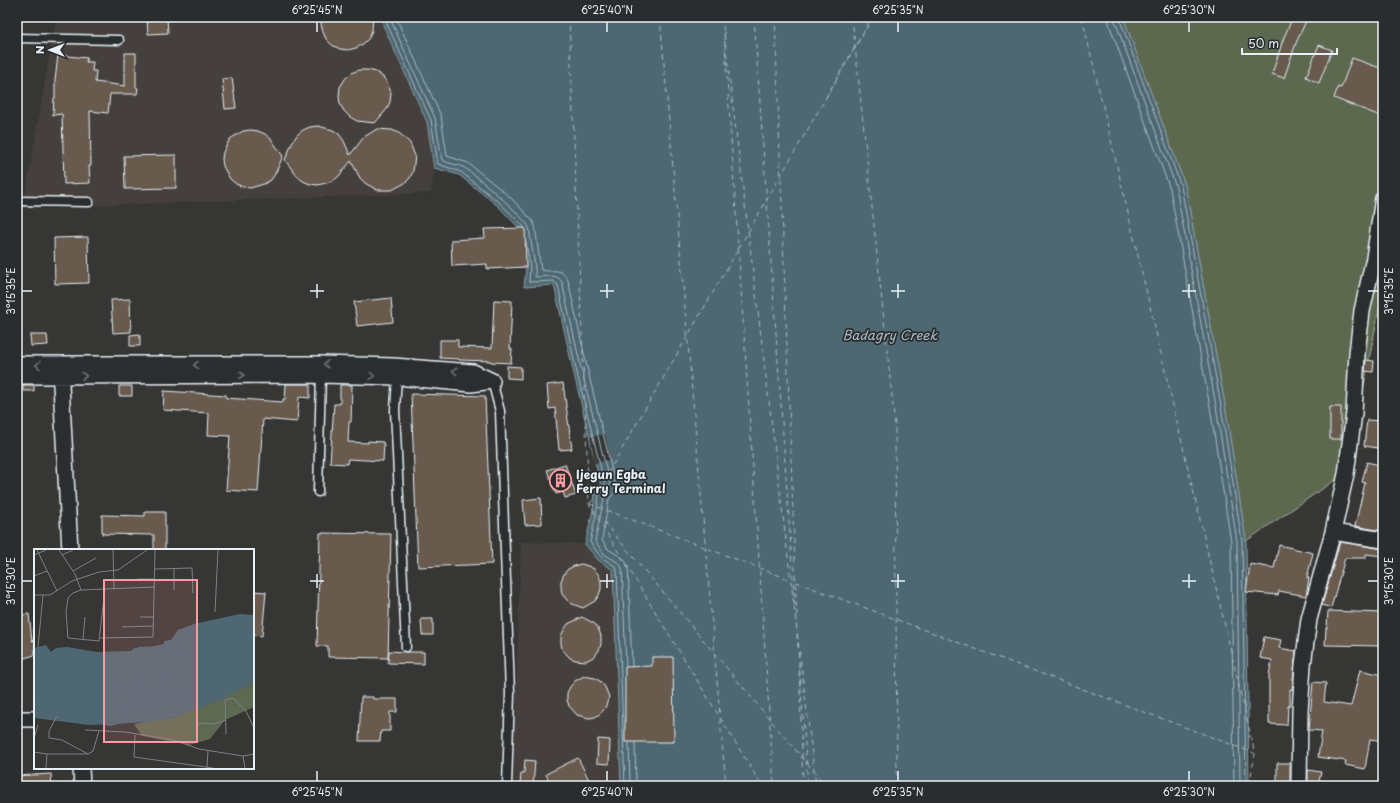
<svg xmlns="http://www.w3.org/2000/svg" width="1400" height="803" viewBox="0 0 1400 803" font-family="'Playpen Sans',sans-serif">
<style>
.built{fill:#45413c}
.green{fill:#5d6950;stroke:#a2ada4}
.water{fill:#4e6772;stroke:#8c9ea8}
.pier{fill:#363634}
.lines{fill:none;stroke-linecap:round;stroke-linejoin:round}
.shore{stroke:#aabac2;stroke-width:1}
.ferry{stroke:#aabac2;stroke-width:1;stroke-dasharray:5 4;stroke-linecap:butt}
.building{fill:#675a4e;stroke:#e8f1f8}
.service-casing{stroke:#e8f1f8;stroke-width:11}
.minor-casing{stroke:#e8f1f8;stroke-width:18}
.service{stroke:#2a2d2e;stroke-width:8}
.minor{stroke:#2a2d2e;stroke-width:15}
.oneway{stroke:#6c7275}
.ticks{fill:none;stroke:#e8f1f8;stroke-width:1.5}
.labels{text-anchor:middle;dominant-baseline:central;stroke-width:3.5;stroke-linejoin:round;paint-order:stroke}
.poi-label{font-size:12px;font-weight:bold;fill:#e8f1f8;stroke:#2a2d2e;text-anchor:start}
.water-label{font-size:13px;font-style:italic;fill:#aabac2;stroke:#2a2d2e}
.inset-river{fill:none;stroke:#4e6772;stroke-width:2}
.inset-road{fill:none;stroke:#7d8182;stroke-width:1}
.view{fill:#ff9aa2;fill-opacity:0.15;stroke:#ff9aa2;stroke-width:2}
.inset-edge{fill:none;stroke:#e8f1f8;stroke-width:2}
.neatline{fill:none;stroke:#e8f1f8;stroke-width:1.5}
.ticks-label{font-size:10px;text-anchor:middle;fill:#e8f1f8}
</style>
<rect width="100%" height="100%" fill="#363634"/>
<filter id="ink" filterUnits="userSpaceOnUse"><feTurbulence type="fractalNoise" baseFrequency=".025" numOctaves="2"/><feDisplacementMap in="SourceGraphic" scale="8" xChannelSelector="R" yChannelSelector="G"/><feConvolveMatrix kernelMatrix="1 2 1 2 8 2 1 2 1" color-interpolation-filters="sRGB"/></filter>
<g filter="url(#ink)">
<path class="built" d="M57,17h326v8l44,97 7,46 -3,25 -408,15 28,-162z
M521,542l64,2 13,16 15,10 8,216h-108z"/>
<path class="green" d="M1123,17h260v272l-36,183 -101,69 -21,-136 -40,-220z"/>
<path class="water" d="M383,17h740l62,168 40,220 21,136 3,245h-628l-8,-216 -15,-10 -13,-16 8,-34 3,-23 5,-1 -28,-116 -19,-85 -30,2 2,-19 -6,-39 -21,-22 -40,-32 -25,-7 -7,-46 -44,-97z"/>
<path class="pier" d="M605,434l5,26 -15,3 -5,-26z"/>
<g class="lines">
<path class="shore" d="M387,17v7l44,96 7,44 23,8 40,32 23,23
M392,17v6l43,95 7,42c6,4 14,4 21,7 11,6 63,51 66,61l6,39v9l1,1c10,0 21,-4 26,5l19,86 29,116c0,7 -5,8 -6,14 -3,14 -6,29 -9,43l9,13 15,9 3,5 4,98
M398,17v5l43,94 6,40 21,7 41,33 23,24 3,6 6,44c12,3 19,-4 27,10l19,87 28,116v9l-6,7 -7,41 6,9 16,10 4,7 4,100
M1108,17l1,7 61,165 40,218 21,135 3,244
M1114,17l1,4 61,166 40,219 21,136 3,244
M1119,17l62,169 40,220 21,135 4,245
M526,242l4,25 -1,15 24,-1 5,4 18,84 29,116 -1,4 -5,3 -2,18 -7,32 11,15 14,9 2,4 8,216
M629,743l1,43
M635,743l1,43"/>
<path class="ferry" d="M569,17l20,487 173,282
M660,17l60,699
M722,17l94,769
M754,17l41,590
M775,17l22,605
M852,17l43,408 2,361
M1082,17l173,737 -6,32
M724,32l50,754
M826,97l46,-80
M590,504l201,76
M590,504l283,-487
M592,508l213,253
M796,582l458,171
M797,634l11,152
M799,663l4,123
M720,719l6,67
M807,763l19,23"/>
</g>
<path class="building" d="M147,17h20l1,16 -20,1z
M323,17h50l-1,13 -3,8 -6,6 -7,4 -8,2 -8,-1 -8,-4 -6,-6 -3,-7 -2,-8z
M1293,17h4l9,4 -10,22 -12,35 -12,-4 12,-37z
M1319,45l13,5 -13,33 -13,-6z
M125,53h11v34l2,1 -1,6h-27l-2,19 -18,-2 1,55h-2l1,17 -26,1 -2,-70 -9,1 1,-17h1v-17l3,-26 29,3 -1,4h7l-1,9h4l-1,11 30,4z
M1352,58l31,11v48l-49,-19 4,-11 3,1z
M359,70h9l8,2 7,5 5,7 3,9 -1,9 -3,7 -12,14 -18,-2 -7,-4 -6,-6 -4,-7 -1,-8 1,-9 5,-8 6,-6z
M232,78l4,30 -11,1 -3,-30z
M318,126l15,4 6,4 5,7 6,14 14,-18 13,-8 15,1 7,3 11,10 5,13 -2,15 -3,7 -5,5 -13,7h-15l-12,-7 -5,-5 -9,-17 -12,15 -6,5 -15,4 -8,-1 -7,-3 -6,-5 -12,-16 8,-19 4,-6 6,-5 7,-3z
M251,130l7,1 7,3 6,5 12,17 -8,18 -4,6 -7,4 -14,4 -7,-1 -7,-3 -6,-5 -7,-13 -1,-7 1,-7 7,-13 13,-8z
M176,155v33l-51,1 -1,-33z
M525,228l1,39 -39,2v-5l-35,2 -1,-26 34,-2 -1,-9z
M88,237l1,46 -34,1 -1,-46z
M391,298l2,24 -36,4 -3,-24z
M130,299l1,33 -18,1 -2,-33z
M494,300l18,1 -2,48h2l-1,14 -20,-1v-1l-32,-1v-1l-19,-1v-18h18v7l34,1z
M140,334v12h-10v-11z
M30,335h17l1,10 -17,1z
M1366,360l8,1 -1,11 -8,-1z
M507,366l14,1v12l-14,-1z
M563,383l9,66 -13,1 -4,-42 -6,1 -2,-24z
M286,384h24v14l-11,-1 -2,25 -34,-3 -5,73 -32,-2 4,-54 -22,-1 1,-22 -46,-3 1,-19 62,4v3l57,4v-3h2z
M23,385h11v6h-11z
M340,385h12l-1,37h-2l-1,20 20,1v-2l15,1v2h1l-1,17 -35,-2 -1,5 -17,-1 4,-59h6z
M119,386h13v10h-13z
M411,394l74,2 7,168 -74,3z
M1330,407h11v32h-11z
M1367,420l13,1 -2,27 -14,-2z
M1367,462l16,4v65l-28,-5 10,-43 -3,-1z
M565,464l11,31 -11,3 -2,-6 -7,2 -9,-24z
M541,498l1,26 -17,1 -2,-25z
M145,512h20v38h-11v-15l-52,-1v-19l43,1z
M320,533l71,1 -3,124 -60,-1v-11h-11z
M1340,542l43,7v7l-17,-2v4h-21l-14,50 -9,-3z
M1279,545l34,8 -6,25h2l-3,18 -27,-5 -1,4 -32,-3 4,-28 24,4z
M581,564l7,2 6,3 5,6 2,7v7l-2,6 -4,6 -12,7 -13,-5 -4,-4 -4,-5 -1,-7v-6l3,-7 4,-5 6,-3z
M253,591l13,1 -4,44 -9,-1z
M1328,611l55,2v33l-58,-1 1,-17h1z
M29,614l3,27 3,-1v15l-18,5v-44z
M582,617l13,7 4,6 2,6v8l-2,6 -4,6 -9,5 -10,-1 -6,-2 -8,-9 -1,-6v-7l3,-6 4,-6z
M421,619h12v16h-11z
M1264,637l17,3 -2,8 17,3 -4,39 -2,-1v17h-2l-1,19 -18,-1v-49l3,-15 -12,-2z
M389,651l17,1h18v12l-36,-1z
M652,657h21l1,85h-49v-75l27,-1z
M1360,670l23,5v66l-13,-2 -5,30 -20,-4 1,-4 -28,-4 4,-26 -13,-1 4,-48 13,1 -2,19 27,4z
M584,676l11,2 6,4 4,5 4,10 -4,11 -4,5 -6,4 -6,1 -12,-3 -8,-9 -2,-6v-7l3,-6 5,-6z
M361,697h12v2h24v13h-7v19h-9l-1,10h-21z
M598,739l12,1 -1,24 -12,-1z
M578,758l11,22 -12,6h-26l-5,-12z
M525,760l10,1 -2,25h-13l1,-13h3z
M1277,763h13v22h-13z
M1308,770l13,2 -3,14h-10z
M51,774l1,12h-35v-10z"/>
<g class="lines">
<defs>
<path id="service" d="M17,38l102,2
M17,201l72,1
M397,377l-2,33 11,237
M492,381l8,30 10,282 -3,93
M318,492l3,-117"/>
<path id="minor" d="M17,364h303l73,2 80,6 19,9
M60,366l10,184
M17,376l304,-1 76,2 74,7 21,-3
M1333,532l50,8
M17,719h18
M81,768l1,18
M1299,786l1,-75 3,-46 6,-46 24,-87 13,-58 8,-61 3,-60 5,-42 12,-53 9,-60"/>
</defs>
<use href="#service" class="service-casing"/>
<use href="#minor" class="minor-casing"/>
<use href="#service" class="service"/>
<use href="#minor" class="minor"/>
</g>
<defs><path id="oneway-chevron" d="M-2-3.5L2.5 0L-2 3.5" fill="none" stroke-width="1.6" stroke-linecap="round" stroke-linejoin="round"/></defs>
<g class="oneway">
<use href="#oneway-chevron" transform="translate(326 364) rotate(-179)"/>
<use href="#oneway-chevron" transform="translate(38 365) rotate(-179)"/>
<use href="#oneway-chevron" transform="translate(196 365) rotate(180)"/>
<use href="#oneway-chevron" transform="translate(455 371) rotate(-176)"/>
<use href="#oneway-chevron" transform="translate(242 375)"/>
<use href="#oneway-chevron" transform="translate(84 376)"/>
<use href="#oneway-chevron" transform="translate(372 376) rotate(1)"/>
</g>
</g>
<path class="ticks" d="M317,22v10M607,22v10M898,22v10M1189,22v10M317,284v14M607,284v14M898,284v14M1189,284v14M22,291h10M310,291h14M600,291h14M891,291h14M1182,291h14M1368,291h10M317,574v14M607,574v14M898,574v14M1189,574v14M22,581h10M310,581h14M600,581h14M891,581h14M1182,581h14M1368,581h10M317,771v10M607,771v10M898,771v10M1189,771v10"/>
<defs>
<symbol id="building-ring" viewBox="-11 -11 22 22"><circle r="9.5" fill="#2a2d2e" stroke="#ff9aa2" stroke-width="1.5"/><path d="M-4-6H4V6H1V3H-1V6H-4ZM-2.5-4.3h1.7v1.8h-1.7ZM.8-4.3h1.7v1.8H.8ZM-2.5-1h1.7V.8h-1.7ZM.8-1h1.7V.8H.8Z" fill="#ff9aa2"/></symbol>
</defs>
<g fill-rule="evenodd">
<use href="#building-ring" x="548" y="468" width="25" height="25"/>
</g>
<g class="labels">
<g class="poi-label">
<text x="576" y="474">Ijegun Egba<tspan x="576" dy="14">Ferry Terminal</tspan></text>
</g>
<g class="water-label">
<text x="890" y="334">Badagry Creek</text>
</g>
</g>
<g transform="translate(34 549)">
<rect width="220" height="220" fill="#363634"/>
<path d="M220,134v24l-29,13 -15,19 -21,6 -47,-9 -8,-12 42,-7z" fill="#5d6950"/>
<path d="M206,65l14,1v68l-49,23 -29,11 -26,5 -61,3 -55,-7v-70l12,-3 5,7 5,-4 11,-1 30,5 34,-1 3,-3 7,1 23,-5v-3l7,-1 7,-10 16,-6z" fill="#4e6772"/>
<path class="inset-river" d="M81,114l139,-12M174,114l46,-3M0,121l78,-7M70,121l79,-6M145,121l75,-6M105,122l115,-8M76,123l25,-21M109,123l32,-2M0,125l67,-4M0,127l67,-3M0,130l78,-6M0,134l220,-27M0,135h114l106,-11M0,140l43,-3 62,-38 115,-5M0,159l23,8 53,9 115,-27 -86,-50M24,167l48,-40M76,175l28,-75"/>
<path class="inset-road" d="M3,1l20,41M25,1l16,24 6,16M79,1l1,39M0,6l12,-5M28,6l11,-5M121,20l37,-1 1,25M39,22l23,-13M0,27l13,-5M103,30h17M71,40l-6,52 -31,-3 -2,-26 2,-14 5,-5 8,-3 74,-3M140,41v-22M0,46h16l22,-14 27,-9 19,-2 29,-20M181,63l3,-62M106,68h14M88,78l31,-1M119,88l2,-87M66,89l53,-1M49,91l2,-23M4,98l5,-52M23,167l-8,15v7l13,2 26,14 5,-3 6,-20M51,181l40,2 49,8 25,9 44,7 11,-2M162,182l3,-8 15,1 12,-4M192,185l-1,-34 8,-2 13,13 8,17M101,186l-1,22 79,11M0,189l4,-13M0,203l13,2 -1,14M13,205h41M209,207l2,12M173,219l1,-18"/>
<path class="view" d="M70,31h93v162h-93z"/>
<rect width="220" height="220" class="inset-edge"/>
</g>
<rect width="1400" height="803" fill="none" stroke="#2a2d2e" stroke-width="44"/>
<g transform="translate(50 50) rotate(270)" stroke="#2a2d2e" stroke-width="3" paint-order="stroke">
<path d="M0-3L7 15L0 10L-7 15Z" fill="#e8f1f8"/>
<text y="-6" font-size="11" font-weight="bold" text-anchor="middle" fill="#e8f1f8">N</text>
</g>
<path d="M1242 48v6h95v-6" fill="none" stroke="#e8f1f8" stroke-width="2"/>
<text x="1248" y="48" font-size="12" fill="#e8f1f8" stroke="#2a2d2e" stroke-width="3" paint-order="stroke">50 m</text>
<rect x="22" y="22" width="1356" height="759" class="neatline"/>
<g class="ticks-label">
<text x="317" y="14">6°25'45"N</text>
<text x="607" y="14">6°25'40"N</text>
<text x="898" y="14">6°25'35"N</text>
<text x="1189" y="14">6°25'30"N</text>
<text transform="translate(1389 291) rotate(-90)" y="4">3°15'35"E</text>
<text transform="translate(11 291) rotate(-90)" y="4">3°15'35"E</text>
<text transform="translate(1389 581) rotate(-90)" y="4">3°15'30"E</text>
<text transform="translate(11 581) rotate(-90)" y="4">3°15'30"E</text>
<text x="317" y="796">6°25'45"N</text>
<text x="607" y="796">6°25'40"N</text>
<text x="898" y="796">6°25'35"N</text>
<text x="1189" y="796">6°25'30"N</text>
</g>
</svg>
